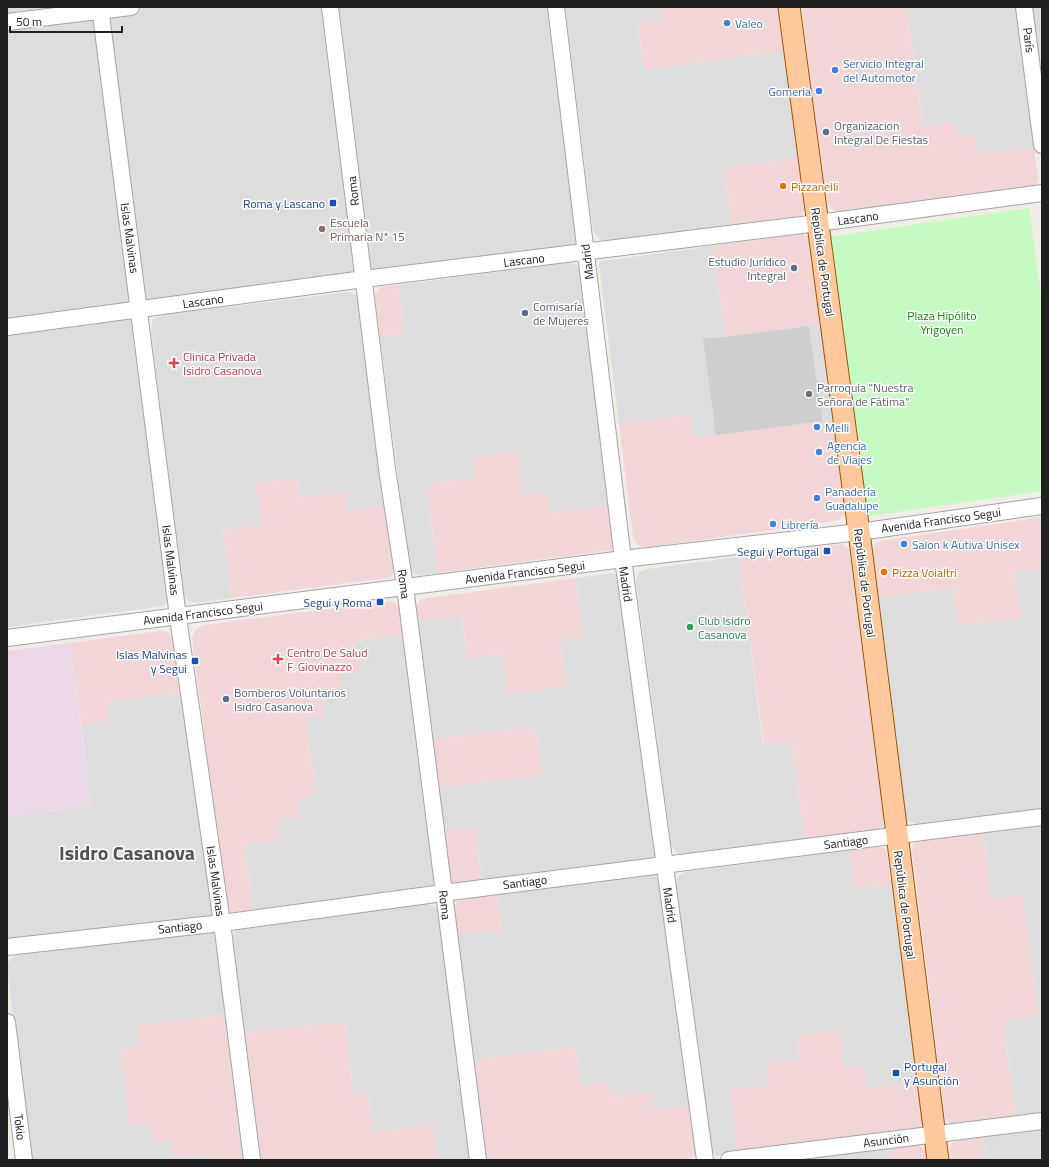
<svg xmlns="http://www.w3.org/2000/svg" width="1049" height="1167" viewBox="0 0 1049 1167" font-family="'Titillium Web',sans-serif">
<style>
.residential{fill:#dedddd}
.commercial{fill:#f2d5d7}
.industrial{fill:#ead8e9}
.religious{fill:#cecece}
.park{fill:#c5fbc3}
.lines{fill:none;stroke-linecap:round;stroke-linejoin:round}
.minor-casing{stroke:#a4a4a4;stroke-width:18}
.major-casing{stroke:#9c5600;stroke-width:23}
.minor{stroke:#fff;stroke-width:16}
.major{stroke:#ffc99d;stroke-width:21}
.shop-dot{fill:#3f7fe0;stroke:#fff;stroke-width:1.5}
.service-dot{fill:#5c6f8a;stroke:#fff;stroke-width:1.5}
.food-dot{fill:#e8710a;stroke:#fff;stroke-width:1.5}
.transit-dot{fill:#1a4fb4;stroke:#fff;stroke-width:1.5}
.education-dot{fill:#8d6e63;stroke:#fff;stroke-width:1.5}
.health-dot{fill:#e0444e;stroke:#fff;stroke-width:1.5}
.worship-dot{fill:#6b7280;stroke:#fff;stroke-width:1.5}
.leisure-dot{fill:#2e9e5b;stroke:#fff;stroke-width:1.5}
.labels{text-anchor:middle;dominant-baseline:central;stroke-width:3;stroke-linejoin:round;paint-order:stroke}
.shop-label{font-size:12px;fill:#366cbe;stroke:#fff;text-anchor:start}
.street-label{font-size:12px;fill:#202020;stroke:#fff}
.service-label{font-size:12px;fill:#4e5e75;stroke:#fff;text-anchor:start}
.food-label{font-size:12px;fill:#c56008;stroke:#fff;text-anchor:start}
.transit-label{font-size:12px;fill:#164399;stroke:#fff;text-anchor:end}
.education-label{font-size:12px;fill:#785e54;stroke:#fff;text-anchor:start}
.park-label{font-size:12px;fill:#0c8408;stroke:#fff}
.health-label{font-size:12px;fill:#be3a42;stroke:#fff;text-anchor:start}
.worship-label{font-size:12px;fill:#5b616d;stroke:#fff;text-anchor:start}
.leisure-label{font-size:12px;fill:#27864d;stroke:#fff;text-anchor:start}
.town-label{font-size:20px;font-weight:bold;fill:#535353;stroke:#fff}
</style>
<rect width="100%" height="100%" fill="#f1ece6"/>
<path class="residential" d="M7,7h541l29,224 -2,12 -4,4 -437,58 34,296 -5,5 -156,21z
M565,7h94l2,14 -23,3 6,46 141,-19 13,107 -74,10 8,57 -125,17 -9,-4 -5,-7z
M907,7h109l18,141 -56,7 -21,-19 -34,-10z
M1030,7h12v90z
M713,246l12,90 95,-12 12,96 -139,18 -3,-23 -71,9 -20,-160 3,-3z
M566,263l8,1 7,3 33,238 -64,8 -78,-56 2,21 -48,6 12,89 -18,2 -4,-1 -4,-3 -3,-8 -29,-226 24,-3 -6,-49z
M349,292l7,3 4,6 27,204 -39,5 -3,-18 -46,6 -3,-20 -39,5 5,42 -39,5 9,68 -36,5 -7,-2 -6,-6 -32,-264 2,-12 10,-4z
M739,557l24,188 29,-3 13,99 -125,14 -4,-3 -5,-8 -35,-264 3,-8 8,-3z
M1042,569v239l-125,17 -10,-5 -2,-6 -27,-216 75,-10 5,38 62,-8 -6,-46z
M614,573l7,4 36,276 -4,6 -171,23 -7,-55 -31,4 -6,-43 103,-13 -6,-49 -104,14 -16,-118 47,-7 5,44 35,-5 65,33 -7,-48 23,-3 -8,-58z
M403,635l33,247 -4,4 -179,27 -9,-68 37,-5 -2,-20 18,-22 19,-3 -10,-77 17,-19 17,-26 19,-2 -4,-30z
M186,693l27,213 -3,11 -199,23 -4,-3v-120l84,-11 -10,-81 28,-4 -2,-19z
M1042,825v289l-26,3 -13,-97 35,-4 -16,-120 -31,4 -8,-68z
M849,850l5,39 37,-4 27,196 -52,7 -22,-20 -47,-33 3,25 -31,25 -31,69 -21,2 -5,-4 -4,-6 -32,-263 3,-7 6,-4z
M647,874l8,1 7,7 30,223 -39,6 -3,-19 -39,5 -31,-12 -5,-39 -102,14 -17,-125 46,-6 -5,-34z
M420,904h8l7,3 4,5 33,248h-35l-5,-35 -59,7 -5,-38 -14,1 -10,-74 -100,12 -13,-92 3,-8 3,-4 6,-2z
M204,931h7l6,5 11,78 -90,11 3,21 -20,3 28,74 22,17 3,19 38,-5v6h-181l-24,-191 1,-7 6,-6z
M1042,1129v31h-56l-3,-23z
M890,1147l1,13h-94z"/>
<path class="commercial" d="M659,7h120l6,44 -141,19 -6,-46 23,-3z
M801,7h106l16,119 32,-4 2,14 19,-2 2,20 56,-6 4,32 -3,5 -6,3 -186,25 -7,-2 -7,-5 -3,-9z
M798,158l7,52 -5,6 -68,9 -8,-57z
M801,234l6,2 4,6 9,82 -95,13 -12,-91z
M398,285l6,49 -24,3 -5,-40 2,-6 4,-4z
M690,415l3,22 139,-17 14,88 -2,6 -4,5 -5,2 -192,27 -6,-4 -4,-8 -14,-112z
M518,451l5,43 24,-3 3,22 64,-8 2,41 -4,4 -174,23 -12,-89 48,-6 -3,-21z
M296,478l3,20 46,-6 3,18 39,-5 8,64 -3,7 -5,2 -155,20 -9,-68 39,-5 -6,-42z
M1042,517v52l-28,3 7,46 -63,8 -5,-38 -75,10 -6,-45 1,-5 4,-5 5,-2z
M842,544l7,5 35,270 -1,7 -4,4 -74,11 -13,-99 -28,4 -25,-189z
M575,578l8,58 -23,4 7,47 -59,8 -6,-41 -35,5 -5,-43 -47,6 -1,-12 7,-11z
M392,601l5,4 4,6 2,24 -48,6 4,30 -19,3 3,23 -20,2 2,16 -19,3 10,77 -19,3 2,20 -20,2 3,20 -38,5 9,68 -16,1 -7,-2 -4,-8 -34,-266 3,-8 8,-5z
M159,631l9,1 6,4 12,57 -79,9 2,19 -28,4 -11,-82z
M535,726l7,49 -104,13 -7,-48z
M475,827l7,55 -23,4 -6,-3 -4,-6 -5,-46z
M983,832l8,67 32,-3 15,120 -35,4 13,97 -58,7 -8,-1 -5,-5 -33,-267 1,-6 5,-5z
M878,847l6,1 3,5 4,32 -37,4 -5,-39z
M497,895l5,35 -46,5 -3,-26 3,-6 6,-3z
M228,1014l19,146h-35l-1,-6 -38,5 -2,-19 -20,3 -2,-19 -19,2 -10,-77 21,-3 -3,-21z
M344,1021l10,74 14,-1 5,38 60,-7 4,35h-177l-16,-127z
M839,1029l5,39 20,-3 3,23 51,-7 5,34 -1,8 -3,5 -6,4 -175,22 -8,-65 38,-4 -2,-21 34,-5 -3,-24z
M575,1046l6,39 28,-4 2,16 39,-5 3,19 39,-6 6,43 -2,8 -12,4h-197l-14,-100z
M983,1137l3,23h-35l-1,-10 1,-5 5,-4z
M917,1144l7,5 4,7 1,4h-38l-1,-13z"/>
<path class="industrial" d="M70,643l21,163 -84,11v-166z"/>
<path class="religious" d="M809,326l13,95 -106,14 -13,-97 22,-1z"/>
<path class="park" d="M1029,208l13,93v190l-174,25 -39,-279z"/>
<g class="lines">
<defs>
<path id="minor" d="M100,7l78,610 44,306 30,237
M330,7l57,462 18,118 73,573
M556,7l67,552 82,601
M1024,7l18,138
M7,22l124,-15
M7,327l357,-48 454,-56 224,-30
M7,638l616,-79 236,-27 183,-26
M7,947l215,-24 221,-30 599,-76
M7,1022l17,138
M729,1160l313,-39"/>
<path id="major" d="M789,7l70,525 79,628"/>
</defs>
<use href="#minor" class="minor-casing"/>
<use href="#major" class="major-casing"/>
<use href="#minor" class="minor"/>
<use href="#major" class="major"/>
</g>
<g class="shop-dot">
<circle cx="727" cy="23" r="4"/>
<circle cx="835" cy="70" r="4"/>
<circle cx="819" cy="91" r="4"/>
<circle cx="817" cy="427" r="4"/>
<circle cx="819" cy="452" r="4"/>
<circle cx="817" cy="498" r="4"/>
<circle cx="773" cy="524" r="4"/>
<circle cx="904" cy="544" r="4"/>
</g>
<g class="service-dot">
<circle cx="826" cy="132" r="4"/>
<circle cx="794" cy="268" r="4"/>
<circle cx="525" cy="313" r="4"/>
<circle cx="226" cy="699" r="4"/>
</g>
<g class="food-dot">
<circle cx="783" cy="186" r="4"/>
<circle cx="884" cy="572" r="4"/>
</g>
<g class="transit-dot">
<rect x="329" y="199" width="8" height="8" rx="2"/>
<rect x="823" y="547" width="8" height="8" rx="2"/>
<rect x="376" y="598" width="8" height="8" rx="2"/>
<rect x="191" y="657" width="8" height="8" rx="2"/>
<rect x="892" y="1069" width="8" height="8" rx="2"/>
</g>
<circle class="education-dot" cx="322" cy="229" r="4"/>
<g class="health-dot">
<path d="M172 357h4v4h4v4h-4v4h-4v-4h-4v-4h4z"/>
<path d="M276 653h4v4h4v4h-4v4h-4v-4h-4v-4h4z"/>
</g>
<circle class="worship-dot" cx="809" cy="394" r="4"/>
<circle class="leisure-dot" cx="690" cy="627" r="4"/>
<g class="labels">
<g class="shop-label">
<text x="735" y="23">Valeo</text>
<text x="843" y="63">Servicio Integral<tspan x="843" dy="14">del Automotor</tspan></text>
<text x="811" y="91" text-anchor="end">Gomeria</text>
<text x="825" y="427">Melli</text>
<text x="827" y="445">Agencia<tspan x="827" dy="14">de Viajes</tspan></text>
<text x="825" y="491">Panadería<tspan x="825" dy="14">Guadalupe</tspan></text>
<text x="781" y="524">Librería</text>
<text x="912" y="544">Salon k Autiva Unisex</text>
</g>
<g class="street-label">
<text transform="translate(1029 40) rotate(83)">París</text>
<text transform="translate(353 191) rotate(-97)">Roma</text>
<text transform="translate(858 218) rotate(-8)">Lascano</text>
<text transform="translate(130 238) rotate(82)">Islas Malvinas</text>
<text transform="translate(524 260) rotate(-7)">Lascano</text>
<text transform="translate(587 262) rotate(-97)">Madrid</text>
<text transform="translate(823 262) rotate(82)">República de Portugal</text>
<text transform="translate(203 301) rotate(-8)">Lascano</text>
<text transform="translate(941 520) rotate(-8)">Avenida Francisco Segui</text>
<text transform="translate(171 560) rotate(83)">Islas Malvinas</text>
<text transform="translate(525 572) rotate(-7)">Avenida Francisco Segui</text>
<text transform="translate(865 583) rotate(83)">República de Portugal</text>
<text transform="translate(404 584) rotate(82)">Roma</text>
<text transform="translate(626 584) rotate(82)">Madrid</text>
<text transform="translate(203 613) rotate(-7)">Avenida Francisco Segui</text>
<text transform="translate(846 842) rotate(-7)">Santiago</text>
<text transform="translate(216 881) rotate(82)">Islas Malvinas</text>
<text transform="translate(525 882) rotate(-7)">Santiago</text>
<text transform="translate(445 905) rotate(83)">Roma</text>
<text transform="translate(670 905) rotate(82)">Madrid</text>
<text transform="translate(905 905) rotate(83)">República de Portugal</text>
<text transform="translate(180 927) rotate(-6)">Santiago</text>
<text transform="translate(20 1127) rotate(83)">Tokio</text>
<text transform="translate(886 1140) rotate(-7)">Asunción</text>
</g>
<g class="service-label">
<text x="834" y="125">Organizacion<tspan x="834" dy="14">Integral De Fiestas</tspan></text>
<text x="786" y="261" text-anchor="end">Estudio Jurídico<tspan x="786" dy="14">Integral</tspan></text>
<text x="533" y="306">Comisaría<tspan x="533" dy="14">de Mujeres</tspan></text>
<text x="234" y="692">Bomberos Voluntarios<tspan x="234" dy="14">Isidro Casanova</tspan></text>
</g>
<g class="food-label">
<text x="791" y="186">Pizzanelli</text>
<text x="892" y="572">Pizza Voialtri</text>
</g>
<g class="transit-label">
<text x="325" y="203">Roma y Lascano</text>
<text x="819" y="551">Segui y Portugal</text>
<text x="372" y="602">Segui y Roma</text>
<text x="187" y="654">Islas Malvinas<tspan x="187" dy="14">y Segui</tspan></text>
<text x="904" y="1066" text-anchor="start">Portugal<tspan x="904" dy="14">y Asunción</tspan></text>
</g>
<g class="education-label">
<text x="330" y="222">Escuela<tspan x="330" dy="14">Primaria N* 15</tspan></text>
</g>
<g class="park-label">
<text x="942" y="315">Plaza Hipólito<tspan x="942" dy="14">Yrigoyen</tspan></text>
</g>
<g class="health-label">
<text x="183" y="356">Clinica Privada<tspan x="183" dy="14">Isidro Casanova</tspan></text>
<text x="287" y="652">Centro De Salud<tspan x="287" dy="14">F. Giovinazzo</tspan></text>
</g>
<g class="worship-label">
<text x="817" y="387">Parroquia "Nuestra<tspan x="817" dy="14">Señora de Fátima"</tspan></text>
</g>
<g class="leisure-label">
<text x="698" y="620">Club Isidro<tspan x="698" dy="14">Casanova</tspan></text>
</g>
<g class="town-label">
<text x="127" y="852">Isidro Casanova</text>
</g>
</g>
<rect width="1049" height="1167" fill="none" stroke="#202020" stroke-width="16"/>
<path d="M10 26v6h112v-6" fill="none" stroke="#202020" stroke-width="2"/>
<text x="16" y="26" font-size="12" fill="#202020" stroke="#ffffff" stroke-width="3" paint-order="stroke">50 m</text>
</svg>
